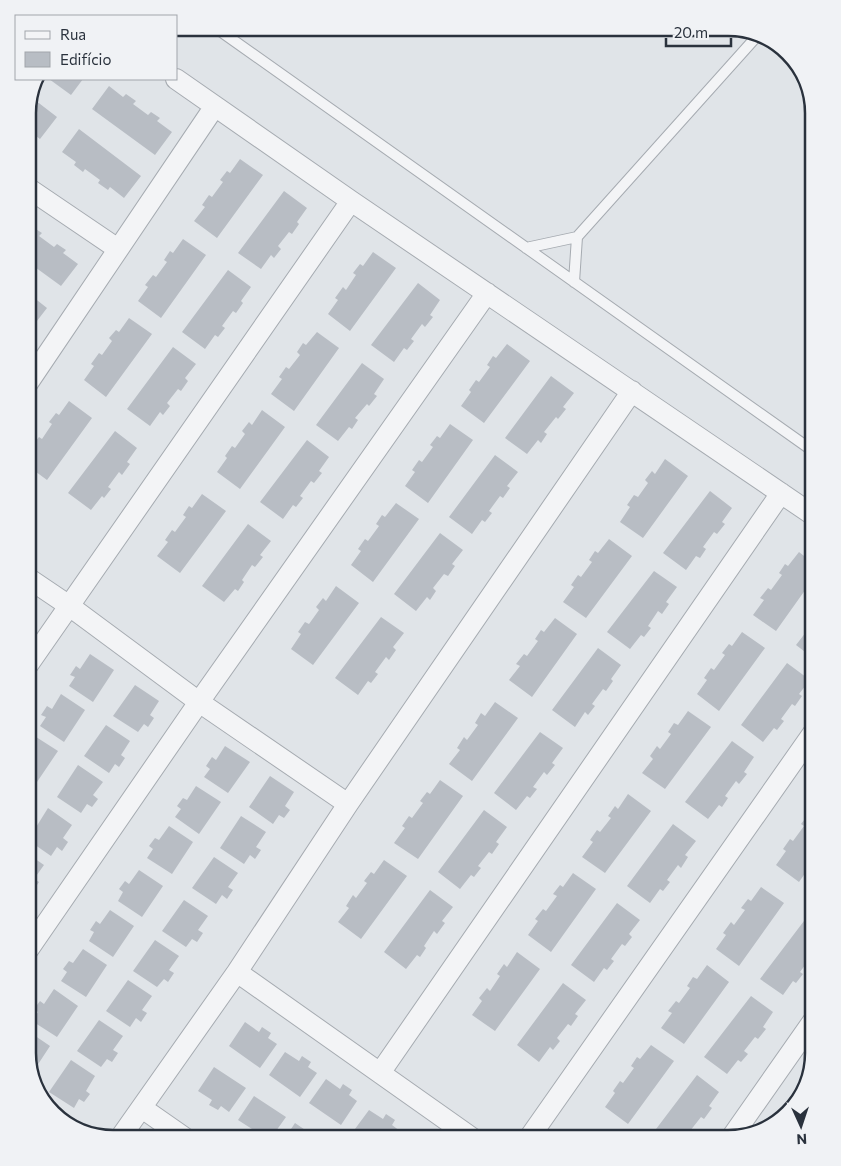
<svg xmlns="http://www.w3.org/2000/svg" width="841" height="1166" viewBox="0 0 841 1166" font-family="Commissioner,sans-serif">
<style>
.building{fill:#b8bdc4}
.lines{fill:none;stroke-linecap:round;stroke-linejoin:round}
.service-casing{stroke:#a6abb1;stroke-width:12}
.minor-casing{stroke:#a6abb1;stroke-width:22}
.service{stroke:#f3f4f6;stroke-width:10}
.minor{stroke:#f3f4f6;stroke-width:20}
.rim{fill:none;stroke:#2a323d;stroke-width:2.5}
</style>
<rect width="100%" height="100%" fill="#e0e4e8"/>
<path class="building" d="M49,79h34l-12,16z
M109,86l14,11 3,-3 10,7 -3,3 15,11 3,-3 9,6 -3,3 15,11 -17,23 -63,-46z
M31,97l26,20 -17,22 -12,-9v-23z
M79,129l62,47 -17,22 -14,-11 -2,3 -10,-7 2,-3 -15,-11 -2,3 -9,-7 2,-3 -14,-10z
M240,159l23,16 -46,63 -23,-17 11,-14 -3,-2 7,-10 3,2 11,-15 -3,-2 7,-9 3,2z
M284,191l23,17 -10,14 2,2 -7,10 -3,-2 -11,14 3,3 -7,9 -3,-3 -10,14 -23,-16z
M31,226l11,7 -3,3 15,11 3,-3 9,6 -3,3 15,11 -17,22 -33,-24v-34l1,1z
M183,239l23,16 -45,63 -23,-17 10,-14 -3,-2 8,-10 3,2 11,-15 -3,-2 6,-9 3,2z
M373,252l23,16 -46,63 -22,-17 10,-14 -3,-2 8,-11 3,3 10,-15 -3,-2 7,-9 3,2z
M228,270l23,17 -10,14 2,2 -7,10 -3,-2 -11,15 3,2 -7,9 -3,-2 -10,14 -23,-17z
M418,283l22,17 -10,15 3,2 -8,10 -3,-3 -11,15 3,2 -7,9 -3,-2 -10,14 -23,-17z
M28,293l19,15 -17,22 -2,-2z
M129,318l23,16 -46,63 -22,-17 10,-14 -3,-2 8,-11 3,2 10,-14 -3,-3 7,-8 3,2z
M317,332l22,16 -45,63 -23,-17 11,-15 -3,-2 7,-10 3,2 11,-14 -3,-3 6,-9 3,2z
M507,344l23,17 -46,62 -23,-17 10,-14 -2,-2 7,-10 3,2 11,-15 -3,-2 6,-9 3,2z
M173,347l23,17 -11,14 3,3 -7,10 -3,-2 -11,14 3,3 -7,9 -3,-3 -10,14 -23,-17z
M362,363l22,16 -10,15 3,2 -8,10 -2,-2 -12,14 3,2 -6,9 -3,-2 -11,14 -22,-16z
M551,376l23,17 -11,14 3,2 -8,10 -2,-2 -12,15 3,2 -6,9 -3,-3 -11,14 -22,-16z
M69,401l23,17 -45,62 -19,-14v-7l6,-10 -3,-2 8,-10 3,2 10,-15 -3,-2 7,-9 3,2z
M262,410l23,17 -45,62 -23,-17 10,-14 -2,-2 7,-10 3,2 10,-14 -3,-3 7,-9 3,3z
M450,424l23,16 -45,63 -23,-17 10,-14 -3,-2 7,-10 3,2 11,-15 -3,-2 7,-9 3,2z
M115,431l22,17 -10,14 3,2 -8,11 -3,-3 -11,15 3,2 -7,9 -2,-2 -11,14 -23,-17z
M307,440l22,17 -10,14 3,2 -8,10 -3,-2 -11,15 3,2 -7,9 -3,-2 -10,14 -23,-17z
M495,455l23,17 -11,14 3,2 -7,10 -3,-2 -11,15 3,2 -7,9 -3,-2 -10,14 -23,-17z
M665,459l23,17 -45,62 -23,-16 10,-15 -3,-2 7,-10 4,2 10,-14 -3,-3 7,-9 3,3z
M710,491l22,17 -10,14 3,2 -8,10 -3,-2 -11,15 3,2 -6,9 -4,-2 -10,14 -23,-17z
M202,494l24,17 -46,62 -23,-17 11,-14 -3,-2 7,-10 3,2 11,-15 -3,-2 6,-9 3,2z
M396,503l23,16 -46,63 -22,-17 10,-14 -3,-2 7,-10 3,2 11,-15 -3,-2 6,-9 3,2z
M248,524l23,17 -11,14 3,2 -8,10 -3,-2 -10,15 2,2 -6,9 -3,-2 -11,13 -22,-16z
M440,533l23,17 -11,14 3,2 -7,10 -4,-2 -11,14 3,3 -6,9 -3,-3 -11,14 -22,-17z
M609,539l23,17 -46,62 -23,-16 11,-15 -3,-2 7,-10 3,2 11,-15 -3,-2 6,-9 3,2z
M799,552l14,11v16l-37,52 -23,-16 11,-15 -4,-2 8,-10 3,2 11,-15 -3,-2 6,-9 3,2z
M654,571l23,16 -11,15 3,2 -7,10 -4,-3 -10,15 3,2 -7,9 -3,-2 -11,14 -23,-17z
M336,586l23,17 -46,62 -22,-16 10,-15 -3,-2 7,-10 4,2 10,-14 -3,-3 7,-9 3,3z
M381,617l23,16 -11,14 3,3 -7,10 -3,-3 -11,15 3,2 -7,9 -3,-2 -10,14 -23,-17z
M555,618l22,16 -45,63 -23,-17 11,-14 -4,-2 8,-10 3,2 11,-15 -3,-2 6,-9 3,2z
M813,623v35l-17,-13z
M742,632l23,16 -46,63 -22,-17 10,-14 -3,-2 7,-10 3,2 11,-15 -3,-2 7,-9 3,2z
M598,648l23,17 -10,14 2,2 -7,10 -3,-2 -11,15 3,2 -7,9 -3,-3 -10,15 -23,-17z
M90,654l24,16 -21,32 -24,-16 6,-9 -5,-2 6,-9 4,3z
M787,663l23,17 -11,14 3,2 -7,10 -3,-2 -11,15 3,2 -7,9 -3,-2 -11,14 -22,-17z
M135,685l24,16 -9,14 4,3 -6,9 -4,-3 -6,8 -25,-16z
M61,694l24,16 -21,32 -24,-16 6,-9 -5,-2 6,-9 5,3z
M495,702l23,16 -46,63 -23,-17 11,-14 -3,-2 7,-11 3,3 11,-15 -3,-2 6,-10 4,3z
M688,711l23,16 -46,62 -23,-16 11,-14 -3,-3 7,-10 3,3 11,-15 -3,-2 6,-9 4,2z
M106,725l24,16 -9,14 4,3 -6,9 -4,-3 -6,9 -25,-17z
M540,732l23,16 -11,15 3,2 -8,10 -3,-3 -11,15 4,2 -7,9 -3,-2 -11,14 -22,-17z
M33,735l25,16 -21,31 -9,-5v-34z
M732,741l22,16 -10,15 3,2 -8,10 -3,-3 -11,15 3,2 -6,9 -3,-2 -11,14 -23,-17z
M225,746l25,16 -22,31 -24,-16 6,-8 -4,-3 6,-9 4,3z
M78,765l25,17 -10,13 5,4 -6,8 -5,-3 -6,9 -24,-16z
M270,776l24,16 -9,14 5,4 -6,8 -5,-3 -6,9 -24,-17z
M440,780l23,16 -45,63 -24,-16 11,-15 -3,-2 7,-10 3,2 11,-15 -3,-2 7,-9 3,2z
M196,786l25,16 -22,32 -24,-17 6,-8 -4,-3 6,-8 4,2z
M628,794l23,17 -46,62 -23,-16 11,-15 -3,-2 7,-10 3,2 11,-14 -3,-2 7,-10 3,3z
M48,808l24,17 -9,13 5,4 -6,9 -5,-4 -6,9 -23,-16z
M484,810l23,17 -11,15 3,2 -7,10 -3,-2 -11,14 3,2 -7,9 -3,-2 -11,14 -22,-17z
M813,814v48l-14,20 -23,-17 10,-14 -3,-2 7,-10 3,2 11,-15 -3,-2 7,-9 3,2z
M241,816l25,16 -10,15 5,3 -6,9 -5,-4 -6,9 -24,-16z
M673,824l23,17 -11,14 3,2 -7,11 -3,-3 -11,15 3,2 -7,9 -3,-2 -10,14 -23,-17z
M169,826l24,16 -21,32 -25,-16 6,-9 -4,-3 6,-8 4,2z
M28,854l16,11 -10,14 5,3 -6,9 -5,-4z
M214,857l24,16 -10,14 5,3 -6,9 -5,-4 -6,9 -24,-16z
M384,860l23,16 -46,63 -23,-17 11,-14 -3,-2 7,-11 3,3 11,-15 -3,-2 7,-9 3,2z
M139,870l24,16 -21,31 -24,-16 5,-9 -4,-3 6,-8 4,3z
M573,873l23,16 -45,63 -23,-17 10,-14 -3,-2 8,-10 3,2 11,-15 -4,-2 7,-9 3,2z
M761,887l23,16 -45,63 -23,-17 10,-14 -3,-2 8,-11 3,3 11,-15 -4,-2 7,-9 3,2z
M430,890l23,17 -11,14 3,2 -8,11 -3,-3 -10,15 2,2 -6,9 -3,-2 -11,14 -22,-17z
M184,900l24,16 -10,14 5,3 -6,9 -5,-3 -6,8 -24,-16z
M617,903l23,17 -11,14 3,3 -7,9 -3,-2 -11,15 3,2 -7,9 -3,-2 -10,14 -23,-17z
M110,910l24,16 -21,31 -24,-16 5,-9 -4,-2 6,-9 4,3z
M807,917l6,5v37l-2,-2 -11,15 3,2 -7,9 -3,-2 -10,14 -23,-16z
M155,940l24,16 -10,14 5,3 -6,9 -4,-3 -7,8 -24,-16z
M83,949l24,16 -21,32 -25,-16 6,-9 -4,-3 6,-8 4,2z
M517,952l23,17 -45,62 -23,-16 10,-14 -3,-3 8,-10 3,3 10,-15 -3,-2 7,-10 3,3z
M707,965l22,17 -45,62 -23,-16 11,-15 -4,-2 8,-10 3,2 11,-15 -3,-2 6,-9 4,2z
M128,980l24,16 -10,14 5,3 -6,9 -5,-4 -6,9 -24,-16z
M563,983l23,17 -11,14 3,2 -7,10 -3,-2 -11,14 3,3 -7,9 -3,-3 -11,15 -22,-17z
M54,989l24,17 -21,31 -25,-16 6,-9 -4,-3 6,-8 4,3z
M751,996l22,16 -10,15 3,2 -8,10 -3,-2 -11,14 4,3 -7,8 -3,-2 -11,14 -23,-17z
M99,1020l24,16 -10,14 5,3 -6,9 -5,-3 -6,8 -24,-16z
M245,1022l14,10 3,-5 9,6 -3,5 9,6 -17,24 -31,-22z
M28,1031l22,15 -17,26 -6,-19z
M651,1045l23,16 -46,63 -23,-17 10,-14 -2,-2 7,-10 3,2 11,-15 -3,-2 6,-9 3,2z
M285,1052l14,9 3,-5 9,6 -3,5 9,6 -17,24 -31,-22z
M71,1060l24,16 -9,15 4,3 -6,8 -5,-3 -5,9 -25,-16z
M214,1067l32,21 -17,24 -8,-6 -3,4 -9,-5 3,-5 -14,-9z
M697,1075l22,17 -10,14 3,2 -8,11 -3,-2 -11,14 3,2 -4,5h-37l-2,-1z
M326,1079l14,10 3,-5 9,6 -3,5 8,6 -16,24 -32,-22z
M254,1096l32,21 -15,21h-5l-5,-3 -2,3h-3l-7,-4 3,-5 -14,-9z
M369,1110l14,9 3,-5 9,6 -3,5 8,6 -5,7h-35l-8,-5z
M295,1123l22,15h-32z"/>
<g class="lines">
<defs>
<path id="service" d="M216,28l597,423
M577,237l181,-202
M526,248l51,-11 -3,45"/>
<path id="minor" d="M176,79l175,122 462,314
M28,188l90,61
M28,383l187,-277
M28,578l40,27 131,97 149,102
M28,665l323,-464
M28,950l171,-248 288,-409
M237,972l235,166
M380,1073l401,-580
M142,1108l43,30
M120,1138l117,-166 111,-168 284,-413
M529,1138l284,-405
M731,1138l82,-117"/>
</defs>
<use href="#service" class="service-casing"/>
<use href="#minor" class="minor-casing"/>
<use href="#service" class="service"/>
<use href="#minor" class="minor"/>
</g>
<path d="M0 0H841V1166H0ZM113 36H728A77 77 0 0 1 805 113V1053A77 77 0 0 1 728 1130H113A77 77 0 0 1 36 1053V113A77 77 0 0 1 113 36Z" fill="#f0f2f5" fill-rule="evenodd"/>
<path class="rim" d="M113 36H728A77 77 0 0 1 805 113V1053A77 77 0 0 1 728 1130H113A77 77 0 0 1 36 1053V113A77 77 0 0 1 113 36Z"/>
<rect x="15" y="15" width="162" height="65" fill="#f0f2f5" stroke="#a1a5ab"/>
<rect x="25" y="31" width="25" height="8" fill="#f3f4f6" stroke="#a1a5ab"/>
<text x="60" y="40" font-size="15" fill="#2a323d">Rua</text>
<rect x="25" y="52" width="25" height="15" fill="#b8bdc4" stroke="#a1a5ab"/>
<text x="60" y="65" font-size="15" fill="#2a323d">Edifício</text>
<g transform="translate(801 1126) rotate(177)" stroke="#f0f2f5" stroke-width="4" paint-order="stroke">
<path d="M0-4L9 19L0 12L-9 19Z" fill="#2a323d"/>
<text y="-8" font-size="14" font-weight="bold" text-anchor="middle" fill="#2a323d">N</text>
</g>
<path d="M666 38v8h65v-8" fill="none" stroke="#2a323d" stroke-width="2.5"/>
<text x="674" y="38" font-size="15" fill="#2a323d" stroke="#f0f2f5" stroke-width="4" paint-order="stroke">20 m</text>
</svg>
